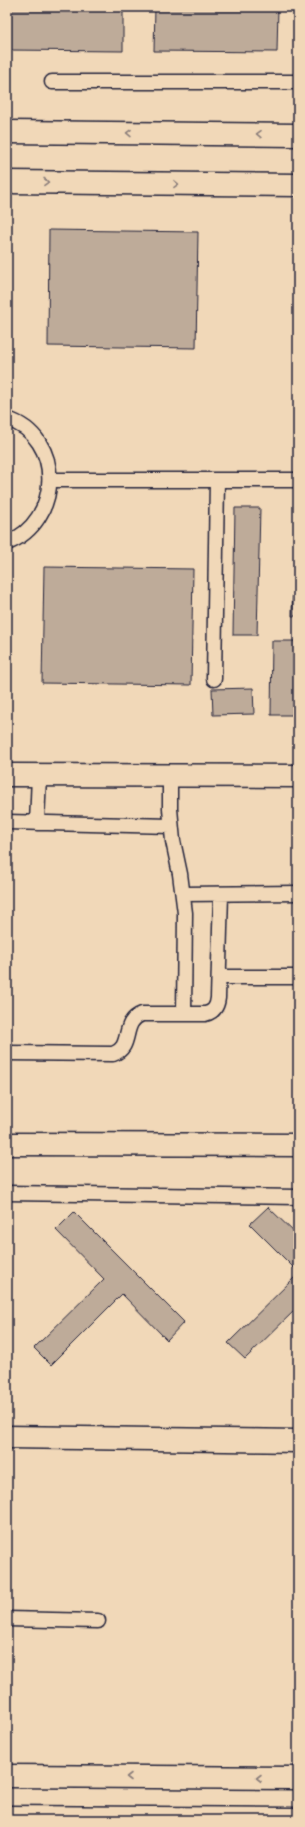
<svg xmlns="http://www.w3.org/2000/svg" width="305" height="1827" viewBox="0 0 305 1827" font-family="'Patrick Hand',sans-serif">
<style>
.building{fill:#beab99;stroke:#22223b}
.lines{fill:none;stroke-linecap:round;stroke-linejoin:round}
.lane-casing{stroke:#22223b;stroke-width:17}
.street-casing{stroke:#22223b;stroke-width:25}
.lane{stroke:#f1d8b8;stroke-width:14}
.street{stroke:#f1d8b8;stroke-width:22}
.oneway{stroke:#8a7d7a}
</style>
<rect width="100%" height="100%" fill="#f1d8b8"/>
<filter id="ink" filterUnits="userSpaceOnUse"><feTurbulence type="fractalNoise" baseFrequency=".025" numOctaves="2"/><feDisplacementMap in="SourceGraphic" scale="8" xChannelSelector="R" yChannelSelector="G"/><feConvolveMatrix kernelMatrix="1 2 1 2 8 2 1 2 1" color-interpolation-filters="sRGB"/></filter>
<g filter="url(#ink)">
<path class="building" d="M7,7h116v44l-116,-1z
M155,7h123l-1,45 -123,-1z
M49,230l149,2 -2,116 -148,-2z
M235,508h25l-3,127h-24z
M44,567l149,2 -2,116 -149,-2z
M293,576h5v40h-6z
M272,641h26v74h-27z
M253,688l1,26 -41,1 -1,-26z
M268,1207l30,29v36l-48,-48z
M74,1212l110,110 -17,18 -45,-46 -71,71 -17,-17 70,-69 -48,-49z
M298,1274v33l-53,52 -17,-16z"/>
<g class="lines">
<defs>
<path id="lane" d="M52,82h246
M7,419c58,18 55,103 0,124
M50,480h248
M214,679l3,-199
M170,775v34l3,32 7,33 5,39 -1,101
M7,822l164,4
M37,823l2,-48
M184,894l114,-1
M219,977h79
M7,1053l106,1c21,-7 7,-32 29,-40h63c9,-2 12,-7 13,-16l3,-104
M7,1193l291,4
M7,1619l91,2"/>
<path id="street" d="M7,132l291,3
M7,182l291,3
M7,775l291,1
M7,1144l291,1
M7,1437l291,4
M7,1776l291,2
M7,1817l291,2"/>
</defs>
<use href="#lane" class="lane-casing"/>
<use href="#street" class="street-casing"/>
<use href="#lane" class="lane"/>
<use href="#street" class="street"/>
</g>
<defs><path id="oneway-chevron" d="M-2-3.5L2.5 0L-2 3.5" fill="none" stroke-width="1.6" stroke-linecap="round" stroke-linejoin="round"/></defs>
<g class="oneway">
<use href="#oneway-chevron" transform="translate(129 133) rotate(-179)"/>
<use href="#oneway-chevron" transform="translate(259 134) rotate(-179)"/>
<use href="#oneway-chevron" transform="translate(46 182) rotate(1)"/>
<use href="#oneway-chevron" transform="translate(176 184) rotate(1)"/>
<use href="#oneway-chevron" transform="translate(129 1777) rotate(-180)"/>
<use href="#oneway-chevron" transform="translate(259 1778) rotate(-180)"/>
</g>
</g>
<rect width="305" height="1827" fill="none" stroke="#f1d8b8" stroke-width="24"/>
<rect x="12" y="12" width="281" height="1803" fill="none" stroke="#22223b" stroke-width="1.5" filter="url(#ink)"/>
</svg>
